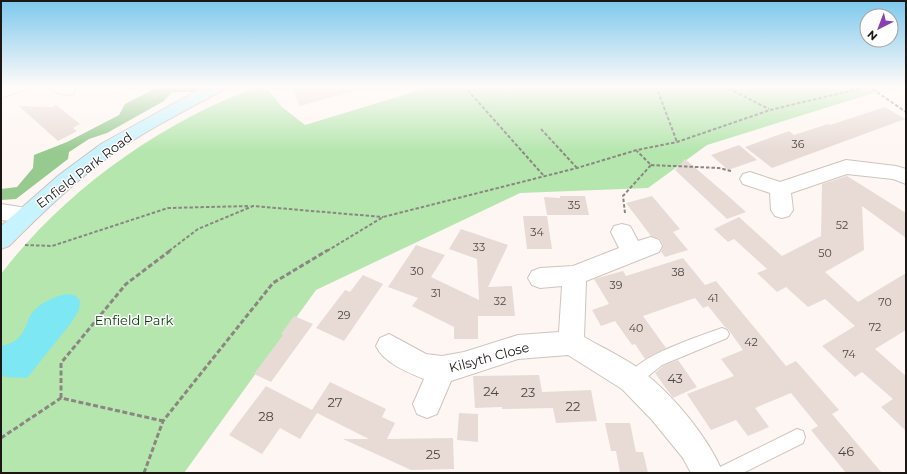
<svg xmlns="http://www.w3.org/2000/svg" width="907" height="474" viewBox="0 0 907 474" font-family="Montserrat,sans-serif">
<style>
.green{fill:#b4e6ad}
.forest{fill:#96ca8f}
.water{fill:#7ee7f4}
.building{fill:#e8dbd6}
.lines{fill:none;stroke-linecap:round;stroke-linejoin:round}
.lane-casing{stroke:#d0c3be;stroke-width:2}
.street-casing{stroke:#d0c3be;stroke-width:2}
.secondary-casing{stroke:#d0c3be;stroke-width:2}
.path-far1{stroke:#8c8683;stroke-width:2;stroke-dasharray:3.5 2;stroke-linecap:butt}
.path{stroke:#8c8683;stroke-width:3;stroke-dasharray:5 2.5;stroke-linecap:butt}
.lane{fill:#fff;fill-rule:evenodd}
.street{fill:#fff;fill-rule:evenodd}
.secondary{fill:#c6f3fe;fill-rule:evenodd}
.labels{text-anchor:middle;dominant-baseline:central;stroke-width:3;stroke-linejoin:round;paint-order:stroke}
.number-label{font-size:11px;fill:#4e4845}
.street-label{font-size:13px;fill:#1b1715;stroke:#fff}
.park-label{font-size:13px;fill:#013900;stroke:#fff}
.near-number-label{font-size:13px;fill:#4e4845}
</style>
<rect width="100%" height="100%" fill="#fef6f2"/>
<path class="green" d="M261,86h4l17,21 23,18 128,-39h438l9,5 -173,54 -59,43 -128,5 -204,97 -132,183h-183v-199c62,-82 163,-155 260,-188z"/>
<path class="forest" d="M160,86l44,1 -12,5h-20l-8,9 -57,32 -18,6 -20,13 -1,7 -52,40 -15,1v-11l16,-2 16,-19 1,-13 33,-13 52,-27 6,-11z"/>
<path class="water" d="M66,294l9,1 5,6 -1,9 -8,13 -44,55 -23,-1 -3,-5 1,-26c4,-2 10,-3 14,-6 8,-6 10,-15 14,-24 7,-12 23,-19 36,-22z"/>
<path class="building" d="M291,86h61l1,5 -53,15z
M56,105l24,19 -7,4 4,3 -19,10 -39,-35 33,1z
M885,107l20,12 -133,49 -27,-21 44,-16 5,4 34,-11 2,1z
M739,145l18,15 -29,10 -17,-15z
M685,159l42,36 19,17 -19,7 -52,-49z
M847,176l59,37v25l-44,-32 2,44 -39,22 33,30 48,-29v57l-31,19 31,27v55l-25,-24 12,-8 -31,-27 -7,5 -33,-31 33,-20 -30,-27 -17,8 -22,-20 -9,5 -20,-19 10,-4 -33,-30 -6,3 -14,-13 25,-12 43,39 39,-20 1,-52z
M560,196h25l4,19h-42l-3,-18 16,1z
M652,196l28,33 -7,3 15,18 -23,7 -4,-5 2,-7 -3,-6 -9,-3 -25,-33z
M523,216h24l5,33h-25z
M461,229l47,16 -20,42 24,-1 3,30h-37v23h-24v-12l-42,-21 6,-8 -30,-11 28,-42 29,10 -14,22 48,23 -2,-41 -28,-10z
M683,258l22,27 11,-4 70,85 10,-5 43,49 -7,4 50,59h-36l-35,-43 7,-4 -27,-33 -36,15 14,19 -21,9 -12,-16 -25,10 -24,-36 47,-18 -13,-17 22,-9 -15,-21 -3,-2 -17,-21 -5,2 -8,-10 -52,18 23,32 -21,11 -10,-15 -3,1 -17,-24 -14,5 -9,-16 17,-6 -15,-25 29,-8 3,5z
M363,275l20,9 -39,57 -28,-13 29,-38 5,2z
M294,316l19,8 -42,58 -17,-8 29,-39 -2,-1z
M678,360l19,27 -24,11 -18,-25 8,-7z
M539,375l3,17 49,-2 6,31 -41,2 -3,-15 -51,1v-2l-27,1 -2,-32z
M330,382l56,27 -4,8 13,6 -8,16 66,-1 1,31 -43,1 -68,-31h26l-52,-26 -17,26 -20,-11 -18,26 -33,-19 37,-49 46,24z
M459,413l19,1v28l-21,-2z
M605,423h25l6,29h7l5,21h-28l-4,-22h-5z"/>
<g class="lines">
<defs>
<path id="lane" d="M722,328l5,2 2,4 -2,4 -65,27 -25,20 -5,2 -5,-2 -2,-5c10,-24 73,-43 97,-52z
M797,429l6,2 2,6 -2,6 -60,30h-25l2,-6z"/>
<path id="street" d="M5,86h22l-2,4 -24,8v-11z
M50,86h21l4,4 -2,4c-8,2 -19,-1 -23,-8z
M846,160l50,6 10,3v15l-13,-5 -46,-5 -56,19 2,17 -4,6 -7,2 -7,-2 -4,-6 -1,-17 -27,-9 -3,-5 3,-5 7,-2 30,10z
M1,204l32,5 4,6 -4,6 -7,2 -25,-3z
M622,224l8,2 8,15 13,-4 8,3 3,6 -3,6 -73,29 -2,56c19,11 41,21 58,34 31,24 66,66 81,102h-32l-8,-15 -31,-38 -30,-31 -54,-34 -50,4 -67,22 -14,33 -10,4 -10,-4 -4,-10 11,-25c-17,-7 -40,-16 -48,-33l4,-8 9,-4 37,20 16,2 22,-4 54,-17 41,-3 3,-46 -22,2 -8,-3 -4,-7 4,-7 8,-3 33,-2 46,-18 -8,-16 3,-6z"/>
<path id="secondary" d="M205,86h20l-2,4c-37,20 -75,39 -109,63 -38,27 -72,60 -105,93l-8,3v-23l58,-51 42,-31z"/>
</defs>
<use href="#lane" class="lane-casing"/>
<use href="#street" class="street-casing"/>
<use href="#secondary" class="secondary-casing"/>
<path class="path-far1" d="M464,86l80,90
M656,86l21,56
M724,86l45,23
M868,86l38,26
M541,129l36,39
M651,165l68,3 12,3
M625,213l-2,-17 28,-31 -14,-14
M25,245l27,1 116,-38 82,-2
M169,251l29,-22 55,-23 130,11
M327,251l56,-34 194,-49 60,-18 40,-8 93,-32 88,-21 3,-3"/>
<path class="path" d="M61,398v-35l65,-79 45,-34
M1,438l60,-40 102,23
M144,473l19,-52 110,-138 55,-33"/>
<use href="#lane" class="lane"/>
<use href="#street" class="street"/>
<use href="#secondary" class="secondary"/>
</g>
<linearGradient id="sky" x2="0" y2="1"><stop stop-color="#7dc8ed"/><stop offset="0.57" stop-color="#fffbf9"/><stop offset="1" stop-color="#fffbf9" stop-opacity="0"/></linearGradient>
<rect width="907" height="152" fill="url(#sky)"/>
<g class="labels">
<g class="number-label">
<text x="798" y="144">36</text>
<text x="574" y="205">35</text>
<text x="842" y="225">52</text>
<text x="537" y="232">34</text>
<text x="479" y="247">33</text>
<text x="825" y="253">50</text>
<text x="417" y="271">30</text>
<text x="678" y="272">38</text>
<text x="616" y="285">39</text>
<text x="436" y="293">31</text>
<text x="713" y="298">41</text>
<text x="500" y="301">32</text>
<text x="885" y="302">70</text>
<text x="344" y="315">29</text>
<text x="875" y="327">72</text>
<text x="636" y="328">40</text>
<text x="751" y="342">42</text>
<text x="849" y="354">74</text>
</g>
<g class="street-label">
<text transform="translate(84 170) rotate(-37)">Enfield Park Road</text>
<text transform="translate(489 357) rotate(-15)">Kilsyth Close</text>
</g>
<g class="park-label">
<text x="134" y="320">Enfield Park</text>
</g>
<g class="near-number-label">
<text x="675" y="378">43</text>
<text x="491" y="391">24</text>
<text x="528" y="392">23</text>
<text x="335" y="402">27</text>
<text x="573" y="406">22</text>
<text x="266" y="416">28</text>
<text x="846" y="451">46</text>
<text x="433" y="454">25</text>
</g>
</g>
<rect width="907" height="474" fill="none" stroke="#1b1715" stroke-width="4"/>
<g transform="translate(879 28) rotate(222)"><circle r="19" fill="#ffffff" stroke="#a4a2a1"/>
<path d="M0-3L7 15L0 10L-7 15Z" fill="#893fb1"/>
<text y="-6" font-size="11" font-weight="bold" text-anchor="middle" fill="#1b1715">N</text>
</g>
</svg>
